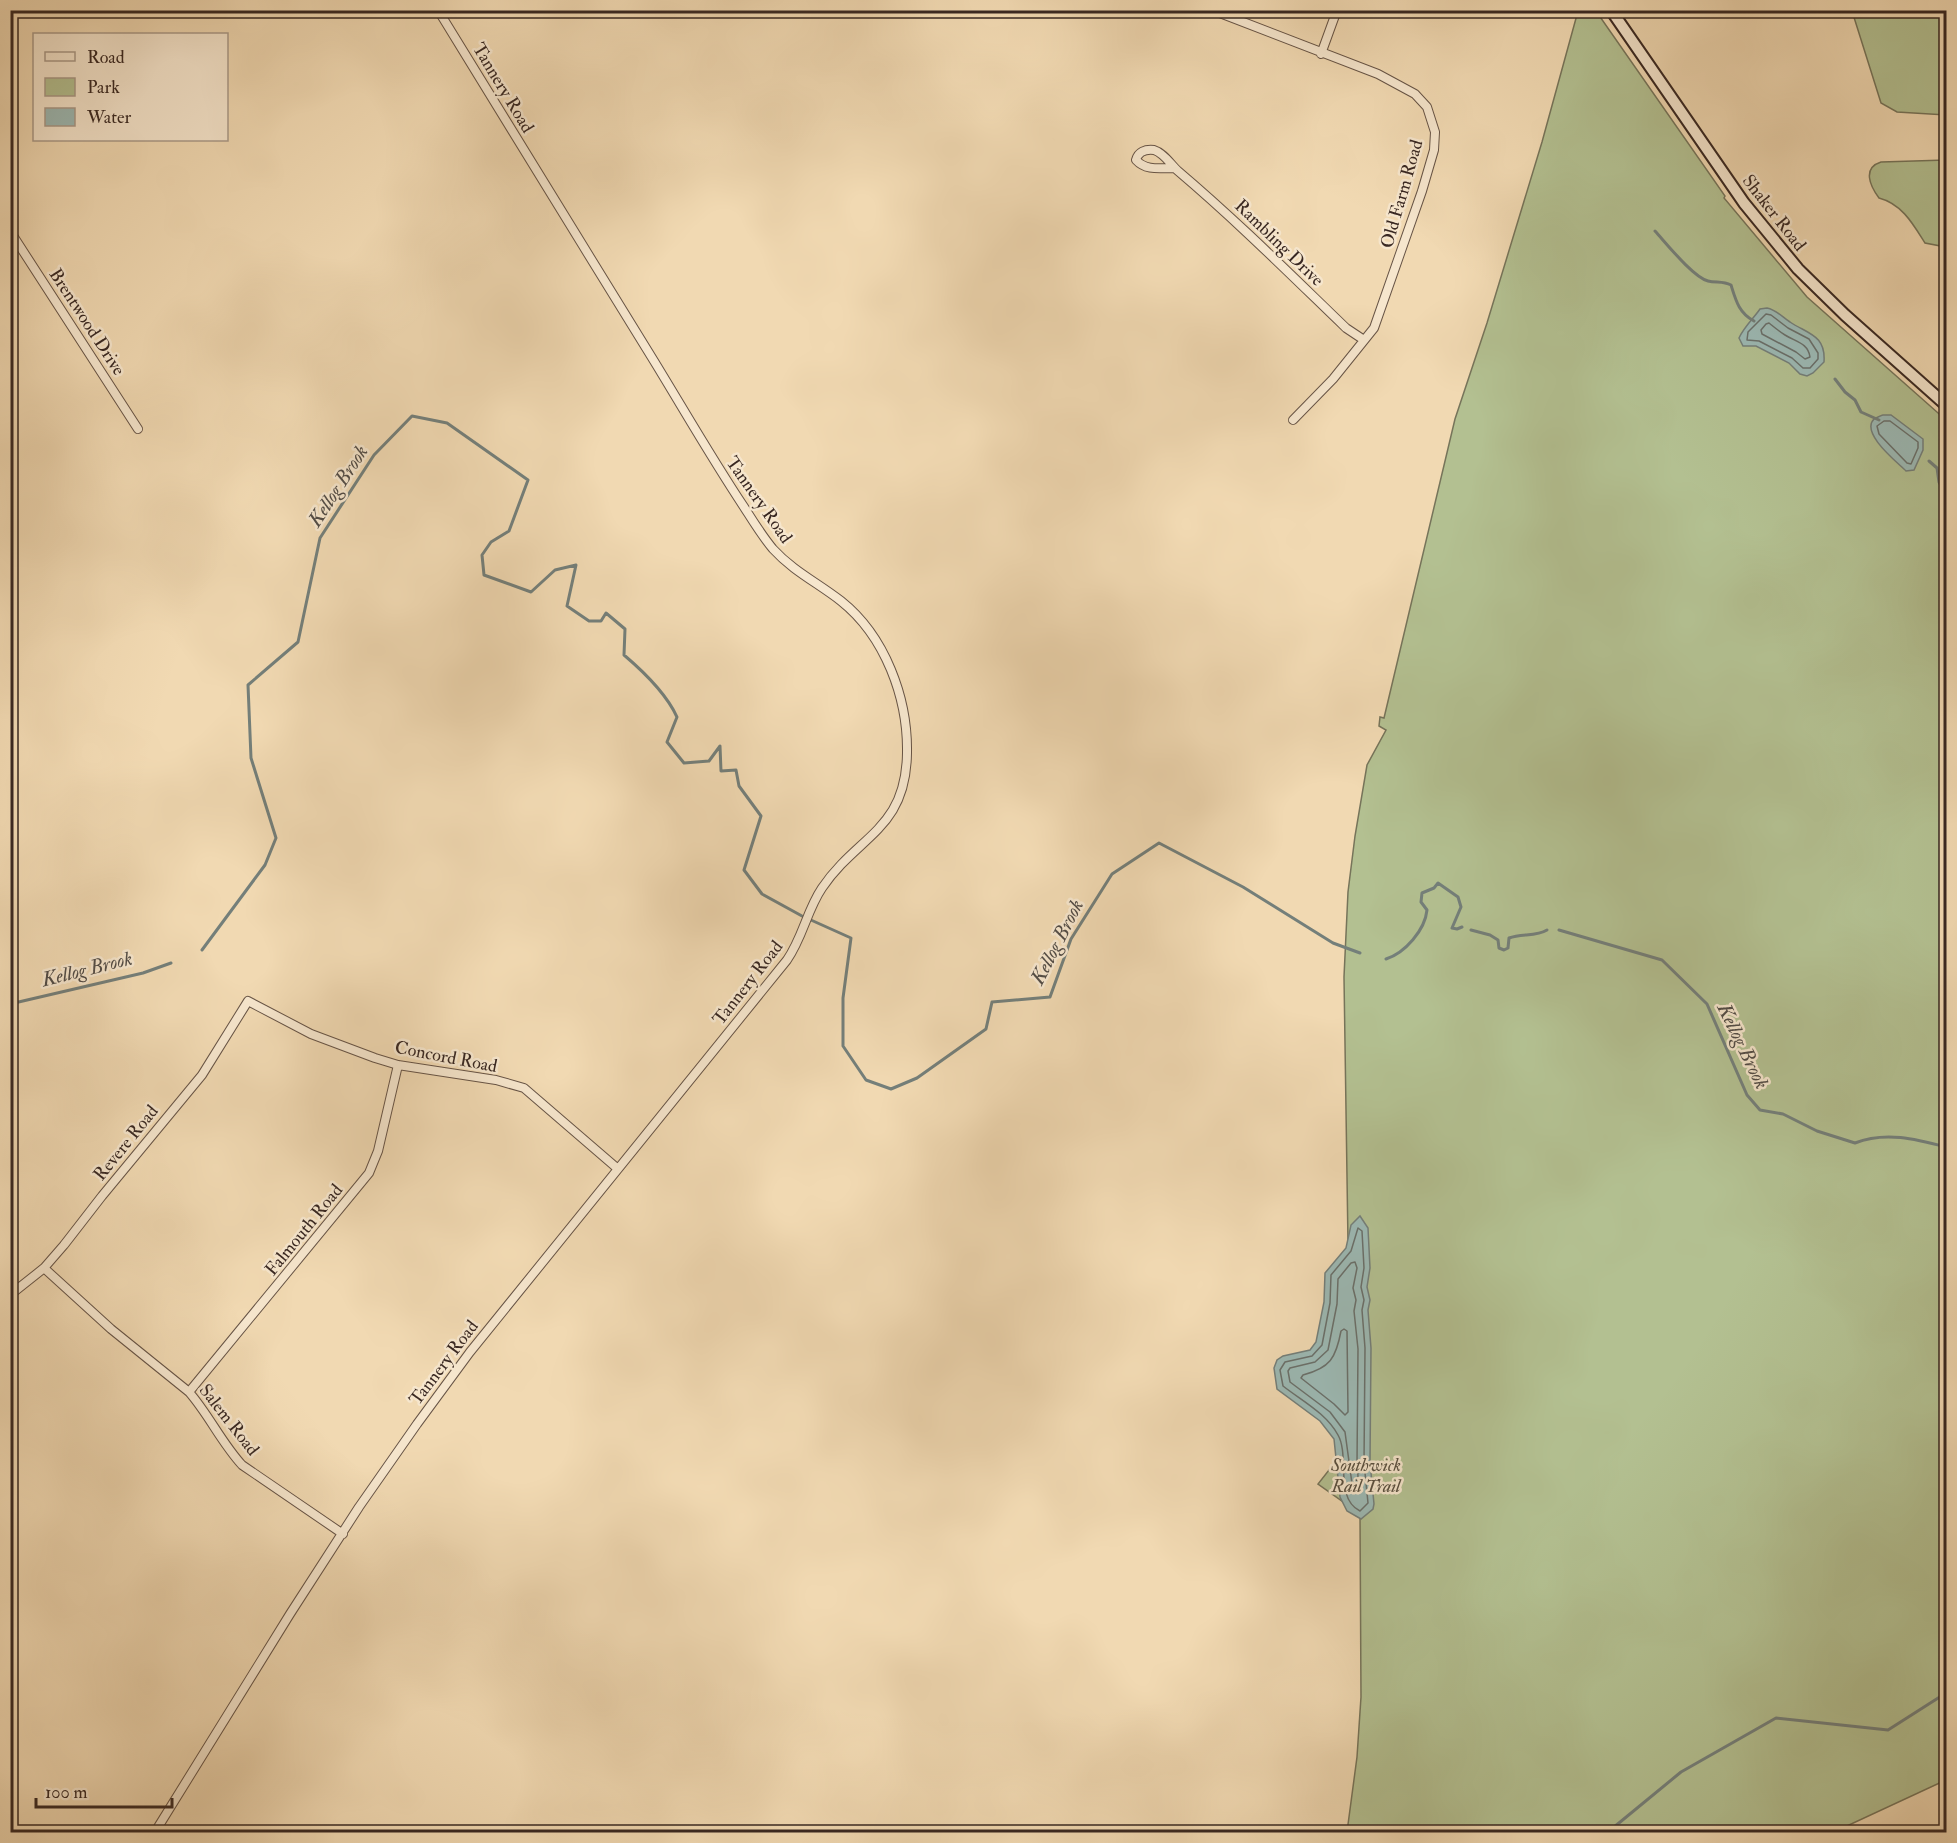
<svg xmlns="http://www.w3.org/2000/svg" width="1957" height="1843" viewBox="0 0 1957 1843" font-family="'IM FELL Double Pica',serif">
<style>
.green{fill:#b3c091;stroke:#76745a;stroke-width:1.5}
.water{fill:#9cb9b4;stroke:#747f7a;stroke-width:1.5}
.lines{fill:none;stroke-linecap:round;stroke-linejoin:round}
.shore{stroke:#6a706b;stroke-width:1.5}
.stream{stroke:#747f7a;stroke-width:3}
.street-casing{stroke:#675446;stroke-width:10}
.secondary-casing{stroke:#392822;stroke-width:14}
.street{stroke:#f6e6cd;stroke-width:8}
.secondary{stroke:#f6e6cd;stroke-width:10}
.labels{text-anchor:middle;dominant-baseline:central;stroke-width:5;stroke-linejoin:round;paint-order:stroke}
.street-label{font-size:18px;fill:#392822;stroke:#f6e6cd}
.park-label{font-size:18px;font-style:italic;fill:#584e3e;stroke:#f6e6cd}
.water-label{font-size:20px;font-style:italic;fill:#524c46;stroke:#f6e6cd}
</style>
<rect width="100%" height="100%" fill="#f1d9b2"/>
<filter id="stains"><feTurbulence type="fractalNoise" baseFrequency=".00333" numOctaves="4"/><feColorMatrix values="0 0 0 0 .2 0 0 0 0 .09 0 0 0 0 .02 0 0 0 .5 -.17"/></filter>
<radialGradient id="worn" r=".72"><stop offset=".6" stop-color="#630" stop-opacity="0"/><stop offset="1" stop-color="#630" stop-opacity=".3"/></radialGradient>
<path class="green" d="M1578,11h18l129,185 -1,2 83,99 139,123v1360l-112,52h-487l10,-75 4,-60 -1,-183 -42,-30 33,-42 -7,-465 4,-85 7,-56 12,-71 19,-35 -7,-4 1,-9 4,1 71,-299 32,-96 55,-181z
M1852,11h94v104l-49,-3 -16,-9z
M1946,160v87l-21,-4c-12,-19 -23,-39 -46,-45 -9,-12 -17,-30 2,-36z"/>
<path class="water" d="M1767,308c10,2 15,9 23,14 18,12 36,13 34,40l-11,11 -6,3 -7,-2 -11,-11 -33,-17h-13l-4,-8c5,-11 14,-19 21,-29z
M1883,415h8l32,24v11l-9,20 -8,1c-9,-9 -46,-38 -32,-52 0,0 8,-4 9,-4z
M1360,1216l8,12 2,40 -3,19 3,13 -2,10 3,38 -1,114 4,42 -1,5 -12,10 -14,-8 -7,-14 -6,-58 -14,-18 -43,-32 -3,-21 3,-8 6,-4 27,-6 6,-8 8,-40 1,-29 21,-25 5,-23z"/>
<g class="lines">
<path class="shore" d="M1766,314l5,1 17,13 21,11 9,14v6l-8,9h-7l-11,-10 -33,-17 -12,-1 1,-8z
M1769,323c5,4 11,9 16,12 11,7 23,8 25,22l-5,2 -9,-7 -34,-18 -1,-4 5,-6z
M1884,421h6l28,21v6l-7,16 -4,-1 -28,-29 -2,-8z
M1358,1228l4,3 2,37 -3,19 3,13 -2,10 3,38 -1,115 4,40 -8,8c-26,-13 -10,-55 -22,-76 -12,-22 -36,-34 -55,-49l-3,-16 5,-8 27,-6 10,-11 8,-42 1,-28 20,-24z
M1355,1262l2,6 -4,20 3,12 -2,11 4,38 -1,114 2,27 -3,3 -3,-2 -8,-59 -15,-20 -40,-30 -2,-11 2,-3 25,-6 13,-12 9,-46 1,-25 13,-16z
M1344,1329l3,2 1,81 -3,3 -11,-11 -33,-26 2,-3c27,-7 33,-17 38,-44z"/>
<path class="stream" d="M1655,231c11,12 38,46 53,50 8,2 15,0 23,4 5,16 8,28 23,36
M1835,379l10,13 10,8 6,12 18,8
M1929,461l8,7 2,14 7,13
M1471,930l19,5 8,5 1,8 5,2 4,-2 1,-10c12,-5 27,-1 38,-8
M1559,930l103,30 45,44 40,91 13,15 23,4 34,17 38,12c30,-12 61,-4 91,4
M202,950l63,-85 11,-27 -25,-80 -3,-73 50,-43 22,-104 54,-83 38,-39 35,7 81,57 -19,51 -18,11 -9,13 2,20 47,17 24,-22 21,-5 -9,41 22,15h12l5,-8 19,16 -1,26c20,17 42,38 53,62l-10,25 17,21 25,-2 11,-15 1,25 15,-1 3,16 22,30 -17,54 18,24 40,22 49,22 -8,60v48l23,34 25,9 26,-11 69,-49 6,-27 58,-5 21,-58 41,-65 47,-31 84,44 90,56 27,10
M1386,959c19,-6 39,-29 41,-49l-6,-8 1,-9 12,-5 4,-5 20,14 3,10 -9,21 5,1 5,-2
M10,1004l133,-31 28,-10
M1608,1832l73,-60 95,-54 112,12 58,-37"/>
<defs>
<path id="street" d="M1212,10l166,64 37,20 12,13 8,25 -1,18 -12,41 -48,137 -41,51 -40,41
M1321,54l16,-44
M1174,168c-14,0 -28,3 -38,-8 2,-8 9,-11 18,-10 10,3 17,15 24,21 59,50 113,104 168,157l18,12
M10,231l128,198
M44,1268l67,61 78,63c20,23 32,50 53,73l101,69
M10,1295l34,-27 20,-23 38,-49 100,-121 46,-74 63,33 64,24 23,7 98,15 28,8 94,81
M189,1392l180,-219 9,-22 20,-86
M155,1832l135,-218 69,-107 58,-83 53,-72 317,-392c16,-23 20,-50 35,-72 36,-53 84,-58 85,-135 1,-55 -22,-117 -66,-152 -23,-18 -48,-30 -68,-52 -11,-13 -20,-28 -29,-42 -32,-48 -60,-97 -90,-146 -72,-117 -144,-233 -216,-351"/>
<path id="secondary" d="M1611,10l133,193 54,66 47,46 101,90"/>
</defs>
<use href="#street" class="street-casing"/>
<use href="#secondary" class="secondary-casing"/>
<use href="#street" class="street"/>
<use href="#secondary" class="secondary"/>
</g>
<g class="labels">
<g class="street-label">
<text transform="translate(503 88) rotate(59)">Tannery Road</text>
<text transform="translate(1402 194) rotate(-74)">Old Farm Road</text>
<text transform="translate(1774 213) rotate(52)">Shaker Road</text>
<text transform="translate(1279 243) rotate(44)">Rambling Drive</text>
<text transform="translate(87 322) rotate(57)">Brentwood Drive</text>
<text transform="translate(759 500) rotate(55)">Tannery Road</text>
<text transform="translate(748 983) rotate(-52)">Tannery Road</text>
<text transform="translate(446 1057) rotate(11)">Concord Road</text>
<text transform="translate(126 1143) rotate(-51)">Revere Road</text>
<text transform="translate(304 1230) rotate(-51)">Falmouth Road</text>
<text transform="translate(444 1363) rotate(-53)">Tannery Road</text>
<text transform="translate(229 1420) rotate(52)">Salem Road</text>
</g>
<g class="park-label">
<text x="1366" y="1465">Southwick<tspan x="1366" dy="21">Rail Trail</tspan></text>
</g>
<g class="water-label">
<text transform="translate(338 486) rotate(-57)">Kellog Brook</text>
<text transform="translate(1057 942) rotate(-63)">Kellog Brook</text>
<text transform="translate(87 969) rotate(-14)">Kellog Brook</text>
<text transform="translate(1743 1046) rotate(64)">Kellog Brook</text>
</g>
</g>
<rect width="1957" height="1843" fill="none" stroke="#f1d9b2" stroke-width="36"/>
<rect x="12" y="12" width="1933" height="1819" fill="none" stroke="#392822" stroke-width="3"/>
<rect x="18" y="18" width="1921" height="1807" fill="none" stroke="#392822" stroke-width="1.5"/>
<rect x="33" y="33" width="195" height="108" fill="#f6e6cd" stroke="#aa9a89" stroke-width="1.5"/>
<rect x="45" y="52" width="30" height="9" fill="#f6e6cd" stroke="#aa9a89" stroke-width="1.5"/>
<text x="87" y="63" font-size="18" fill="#392822">Road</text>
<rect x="45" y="78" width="30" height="18" fill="#b3c091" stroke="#aa9a89" stroke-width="1.5"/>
<text x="87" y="93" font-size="18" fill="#392822">Park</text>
<rect x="45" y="108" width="30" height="18" fill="#9cb9b4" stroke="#aa9a89" stroke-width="1.5"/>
<text x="87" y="123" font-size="18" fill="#392822">Water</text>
<path d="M36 1798v9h136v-9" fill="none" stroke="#392822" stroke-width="3"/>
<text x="45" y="1798" font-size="18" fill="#392822" stroke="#f6e6cd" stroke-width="4.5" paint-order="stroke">100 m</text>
<rect width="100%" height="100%" filter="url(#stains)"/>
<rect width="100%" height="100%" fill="url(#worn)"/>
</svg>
